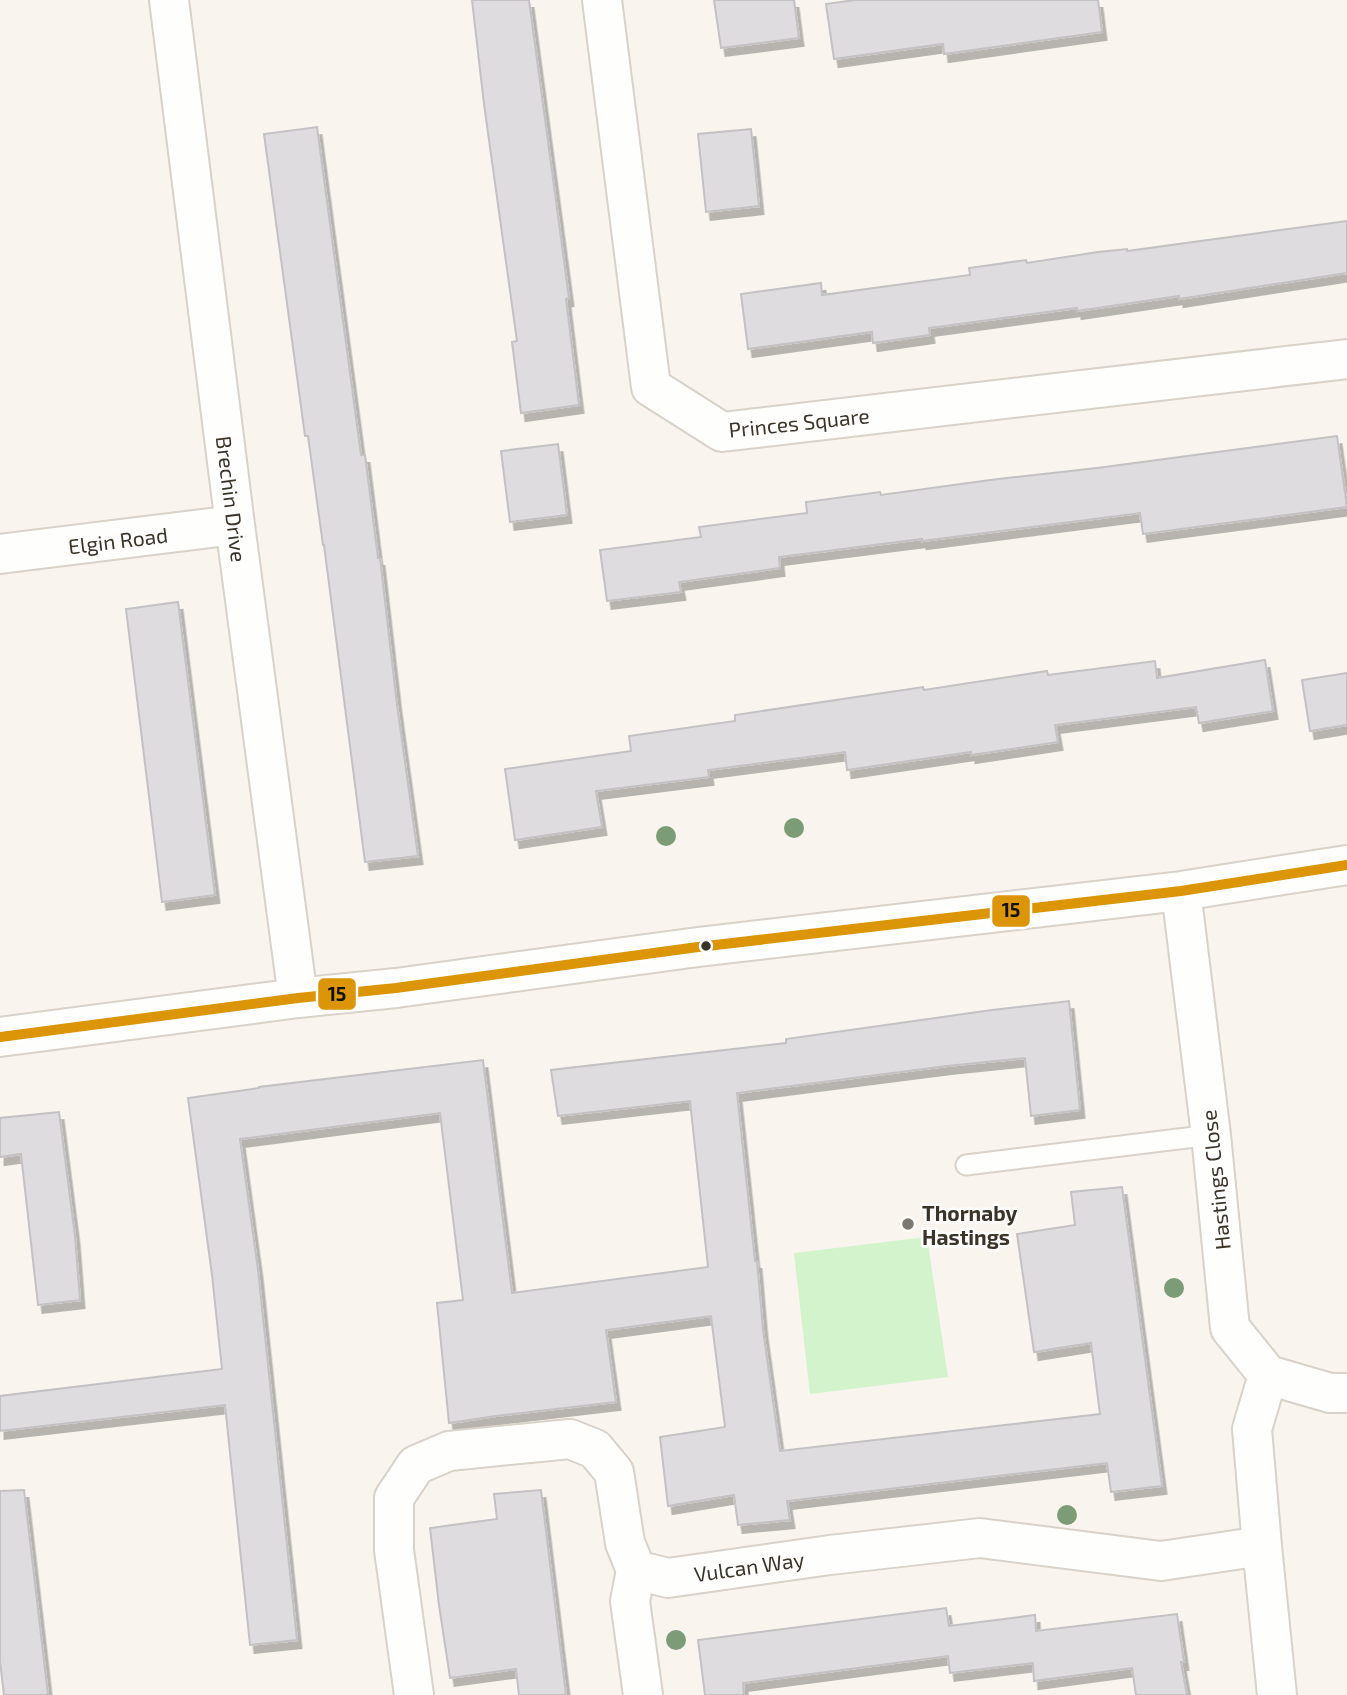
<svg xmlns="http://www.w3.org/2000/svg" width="1347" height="1695" viewBox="0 0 1347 1695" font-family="'Exo 2',sans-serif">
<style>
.green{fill:#d3f3cc}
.building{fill:#dedcdf;stroke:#c3c1c4;stroke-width:2;filter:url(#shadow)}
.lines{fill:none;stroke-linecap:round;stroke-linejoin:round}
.lane-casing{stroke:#d8d2c9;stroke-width:23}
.street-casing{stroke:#d8d2c9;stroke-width:42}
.lane{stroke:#fefefc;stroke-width:19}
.street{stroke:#fefefc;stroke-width:38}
.bus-1-casing{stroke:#fff;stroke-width:16}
.bus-1{stroke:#db9506;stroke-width:10}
.tree{fill:#7c9c77}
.bus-dot{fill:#3a3328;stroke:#fff;stroke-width:2.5}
.poi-dot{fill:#7d776d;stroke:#fff;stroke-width:2.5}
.labels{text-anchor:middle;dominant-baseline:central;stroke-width:5;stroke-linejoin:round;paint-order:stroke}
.street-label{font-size:21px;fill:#3a3328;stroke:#fff}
.poi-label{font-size:21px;font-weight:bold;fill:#3a3328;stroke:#fff;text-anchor:start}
.line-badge{stroke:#fff;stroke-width:2.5}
.pale-badge-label{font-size:19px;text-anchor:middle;font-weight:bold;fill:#111}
</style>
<defs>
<filter id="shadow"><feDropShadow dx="4.5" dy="8" stdDeviation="0" flood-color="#0004"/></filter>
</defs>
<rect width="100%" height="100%" fill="#f9f5ee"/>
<path class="green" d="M927,1237l21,140 -138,17 -16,-141z"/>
<path class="building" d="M472,0h57l40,298 -3,1 13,106 -58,8 -9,-71 5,-1 -33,-237z
M714,0h80l5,38 -78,10z
M855,0h243l4,32 -158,22 -1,-10 -109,15 -8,-55z
M317,127l44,328h4l13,103h2l17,147 21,151 -53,6 -41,-317h-1l-15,-109h-3l-41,-302z
M751,129l8,77 -53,6 -8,-78z
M1347,221v52l-168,26v-3l-102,15v-3l-148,20 1,7 -57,8 -1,-11 -124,17 -7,-55 80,-11 1,12 148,-20 -1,-7 57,-8 1,3 71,-11 29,-3v2z
M1337,436l10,71 -204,27 -3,-21 -218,28v-2l-143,18 1,11 -101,14 2,10 -74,9 -7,-51 101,-13 -2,-10 108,-14 -1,-11 74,-10 1,3 109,-15 107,-12z
M558,444l9,71 -57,7 -9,-71z
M178,602l37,293 -53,7 -36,-293z
M1265,660l8,51 -74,12 -3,-16 -141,18 3,17 -87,13v-3l-124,18 -2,-18 -137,18 1,7 -113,14 6,36 -87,13 -10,-71 126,-18 -2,-15 106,-15v-6l188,-28 1,3 123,-19 1,4 107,-14 2,17z
M1347,673v52l-37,6 -8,-51z
M1069,1001l11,109 -49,6 -6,-58 -78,8 -210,27 18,168h2l6,69 17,121 320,-37 -9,-71 -57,9 -17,-118 58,-9 -4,-33 51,-5 40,299 -51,6 -4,-29 -320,38 3,19 -52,5 -4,-30 -66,11 -8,-69 65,-10 -14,-111 -105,14 10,72 -120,14 -47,7 -12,-120 26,-3 -23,-187 -200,26 18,131 39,370 -47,5 -25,-240 -225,26v-35l222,-27 -10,-94 -24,-177 71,-10v-1l224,-27 29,233 196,-26 -18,-166 -132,15 -7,-46 235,-27v-4l206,-29z
M59,1112l16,124 5,64 -42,5 -17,-151 -21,3v-39z
M24,1490l24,205h-44l-4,-34v-170z
M541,1490l25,205h-47l-3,-26 -66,9 -11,-73 -9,-77 67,-9 -3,-25z
M946,1608l3,18 86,-11 1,16 141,-17 7,48h-3l6,33h-51l-4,-27 -98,13 -1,-18 -83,10 -2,-17 -205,27 1,12h-39l-7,-55z"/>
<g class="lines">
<defs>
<path id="lane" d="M966,1165l245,-30"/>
<path id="street" d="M169,0l66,525 63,473
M602,0l49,387 71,45 625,-73
M0,554l235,-29
M1181,891l30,244 19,193 38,47 62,18h17
M0,1037l298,-39 98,-10 302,-41 483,-56 166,-26
M1262,1546l-10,-117 16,-54
M636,1570l-6,31 13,94
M414,1695l-20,-145v-52l22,-33 33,-14 121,-12 25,10 19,23 11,71 11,27 32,8 162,-23 150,-17 181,23 101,-15 15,149"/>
</defs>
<use href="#lane" class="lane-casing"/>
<use href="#street" class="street-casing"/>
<use href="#lane" class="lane"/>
<use href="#street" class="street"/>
<defs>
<path id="bus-1" d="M0,1037l298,-39 98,-10 302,-41 483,-56 166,-26"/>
</defs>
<use href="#bus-1" class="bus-1-casing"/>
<use href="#bus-1" class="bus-1"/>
</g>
<g class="tree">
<circle cx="794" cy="828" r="10"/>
<circle cx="666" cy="836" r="10"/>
<circle cx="1174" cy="1288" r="10"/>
<circle cx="1067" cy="1515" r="10"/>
<circle cx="676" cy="1640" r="10"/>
</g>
<circle class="bus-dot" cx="706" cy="946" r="6"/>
<circle class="poi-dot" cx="908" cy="1224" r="7"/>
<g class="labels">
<g class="street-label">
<text transform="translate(799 422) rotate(-6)">Princes Square</text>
<text transform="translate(232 499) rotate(83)">Brechin Drive</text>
<text transform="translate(118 540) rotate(-7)">Elgin Road</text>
<text transform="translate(1215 1180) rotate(-96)">Hastings Close</text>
<text transform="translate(749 1566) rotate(-8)">Vulcan Way</text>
</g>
<g class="poi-label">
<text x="922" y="1212">Thornaby<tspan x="922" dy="24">Hastings</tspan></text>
</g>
</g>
<g class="line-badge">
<rect x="991" y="894" width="40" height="34" rx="7" fill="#db9506"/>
<rect x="317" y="977" width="40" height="34" rx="7" fill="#db9506"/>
</g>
<g class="pale-badge-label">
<text x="1011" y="917">15</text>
<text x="337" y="1001">15</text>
</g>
</svg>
